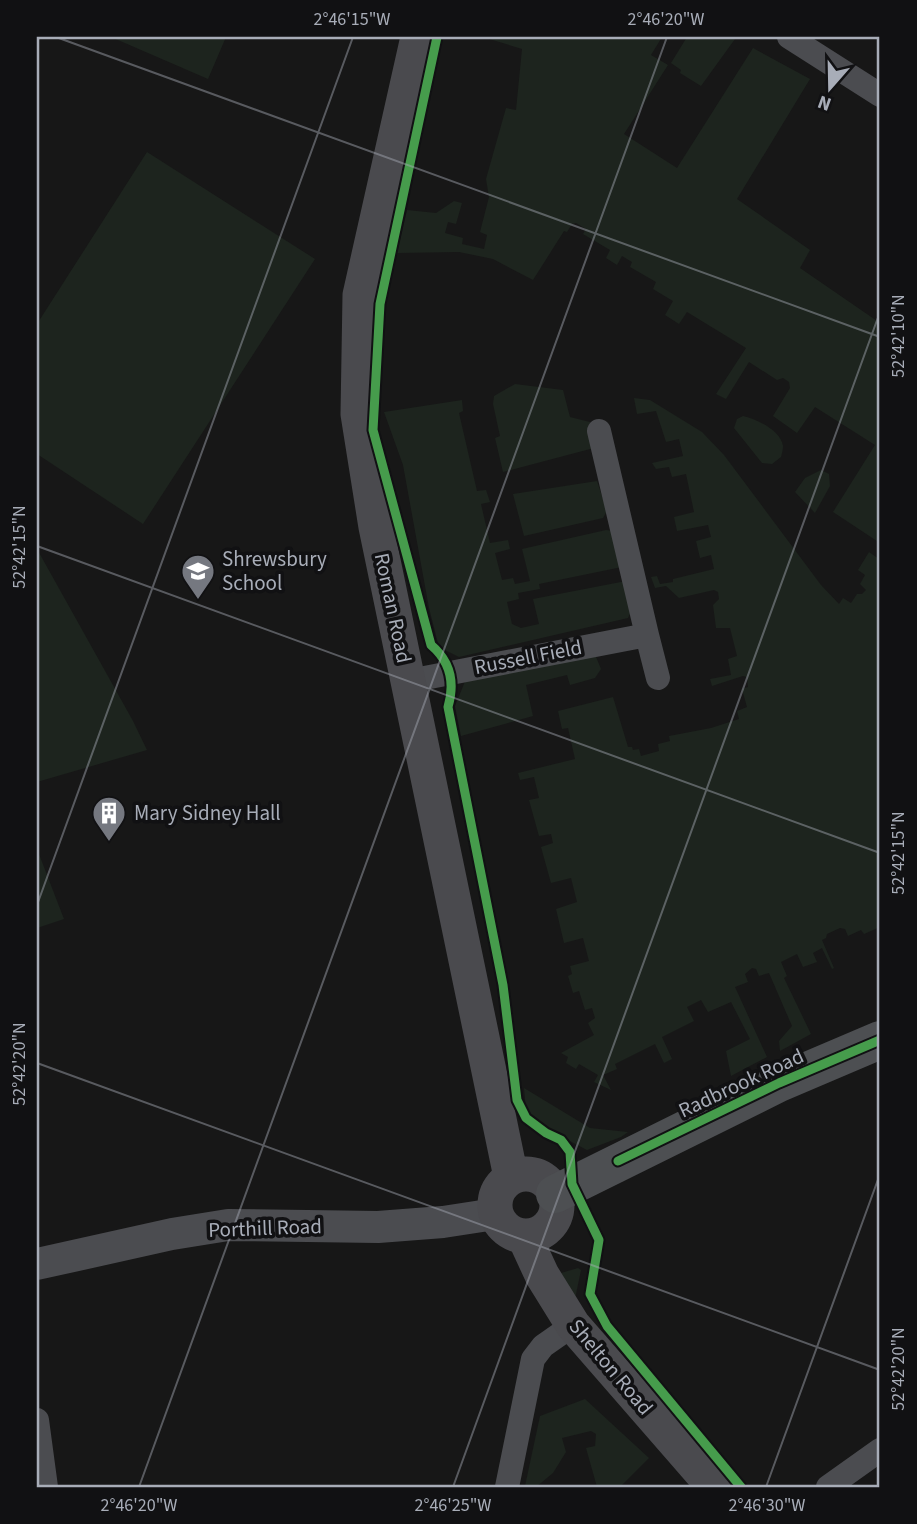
<svg xmlns="http://www.w3.org/2000/svg" width="917" height="1524" viewBox="0 0 917 1524" font-family="'Source Sans 3',sans-serif">
<style>
.green{fill:#1d241e}
.lines{fill:none;stroke-linecap:round;stroke-linejoin:round}
.minor{stroke:#4b4c50;stroke-width:24}
.tertiary{stroke:#4b4c50;stroke-width:32}
.secondary{stroke:#4a4a4e;stroke-width:35}
.primary{stroke:#4d4f52;stroke-width:38}
.cycleway-casing{stroke:#111113;stroke-width:13}
.cycleway{stroke:#469c4c;stroke-width:9}
.ticks{fill:none;stroke:#a8adb8;stroke-width:2;stroke-opacity:0.45}
.labels{text-anchor:middle;dominant-baseline:central;stroke-width:7;stroke-linejoin:round;paint-order:stroke}
.poi-label{font-size:21px;fill:#a8adb8;stroke:#111113;text-anchor:start}
.street-label{font-size:21px;fill:#a8adb8;stroke:#111113}
.neatline{fill:none;stroke:#a8adb8;stroke-width:2.5}
.ticks-label{font-size:18px;text-anchor:middle;fill:#a8adb8}
</style>
<rect width="100%" height="100%" fill="#171717"/>
<path class="green" d="M111,37h115l-18,42z
M483,37h179l-11,18 17,10 -44,69 53,34 76,-120 57,31 -73,120 73,51 -10,18 80,55v220l-47,-31 42,-67 -60,-38 -18,26 -24,-17 17,-28 -1,-6 -6,-4 -6,2 -28,-18 -23,37 -10,-5 30,-46 -59,-36 -8,12 -14,-9 8,-14 -20,-12 3,-7 -26,-15 2,-5 -10,-6 -5,9 -11,-7 4,-8 -27,-16 3,-5 -10,-6 -4,1 -5,8 -3,-1 -31,49 -40,-21 -34,-7 -62,1 10,-43 29,3 18,-12 8,2 -6,21 -8,-2 -3,11 18,5 -1,6 22,5 3,-14 -7,-3 9,-35 -3,-18 20,-71 10,2 6,-61z
M687,37h45l3,2 -34,47 -21,-13 1,-3 -10,-7z
M147,152l168,107 -172,265 -106,-70v-130z
M515,384l48,6 7,27 20,5 4,26 -91,24 -8,-34 5,-2 -7,-32 1,-8z
M634,398l16,2 52,32 22,23 97,130 18,19 4,-6 8,5 6,-9h5l4,-4 -6,-6 5,-9 -7,-5 11,-18 10,7 1,-2v370l-16,7 -3,-4 -13,6 -3,-7 -5,-1 -13,6 -1,4 -4,2 12,28 -2,1 -10,-21 -9,5 4,9 -14,5 -6,-13 -16,8 6,14 -3,2 27,56 -31,17 -1,-10 13,-15 -23,-53 -10,3 -3,-7 -4,-1 -7,6 3,8 -13,5 32,70 -36,19 -5,-25 24,-12 -19,-37 -23,10 -7,-12 -14,7 7,14 -32,16 10,22 -8,4 -9,-19 -40,20 2,5 -14,6 8,15 -17,-8 4,-7 -19,-11 -3,5 -10,-6 2,-6 -7,-4 33,-18 -6,-12 7,-5 -3,-10 -7,2 -6,-19 -6,2 -5,-17 4,-2 -2,-8 19,-5 -6,-23 -19,5 -8,-34 21,-7 -6,-24 -20,5 -10,-36 12,-4 -2,-9 -12,2 -10,-36 10,-2 -5,-21 -14,3 -2,-7 57,-14 -7,-31 -6,1 -4,-18 55,-14 15,50h4l1,3 6,-1 2,7 18,-5 -1,-7 12,-3 -1,-5 42,-8 28,-9 -2,-8 10,-4 -5,-18 6,-2 -1,-10 -4,-1 -31,10 -2,-7 21,-4 -3,-16 9,-3 -7,-28h-14l-3,-23 6,-6 -1,-7 -4,-2 -35,8 -13,-12 -11,2 -4,-11 6,-1 3,8 13,-2v-3l41,-10 -3,-14 -11,3 -4,-17 15,-4 -3,-12 -31,6 -3,-14 20,-5 -8,-38 -14,3 -3,-10 -13,2 -4,-6 31,-7 -4,-17 -13,3 -10,-31 -19,3z
M462,400l1,11 -4,2 18,78 9,-1 4,12 -9,2 9,39 18,-3 2,9 -15,4 7,27 11,-2 2,6 15,-3 -8,-32 84,-19 8,1 8,36 -83,17 1,5 -22,4 1,6 -12,3 5,22 9,4 18,-4 -6,-25 93,-18 6,28 -4,9 -169,39 -20,-10 -10,-39 -26,-143 -19,-53z
M743,416c13,3 38,14 40,30 0,4 -1,7 -2,11l-9,7 -10,-1 -28,-35 3,-9z
M821,470l8,4 1,12 -15,27 -20,-21 10,-14z
M597,481l10,30 -4,7 -79,18 -11,-42z
M37,549l96,172 14,29 -110,32z
M594,652l7,17 -6,9 -25,7 -3,-10 -41,10 7,31 -72,20 -6,-30 11,-27z
M37,849l27,70 -27,9z
M524,1088l66,40 38,4 -7,5 -34,13 -44,-23 -17,-17z
M578,1268l3,2 -6,29 -14,-26z
M585,1399l64,59 -29,29h-23l-11,-39 9,-2 1,-12 -5,-3 -29,7 4,14 -13,21 -17,14 -11,-1 15,-70z"/>
<g class="lines">
<path class="minor" d="M789,37l91,58
M647,635l11,43
M409,681l238,-46 -48,-204
M37,1420l9,67
M507,1487l26,-128 10,-13 30,-21
M828,1487l52,-37"/>
<path class="tertiary" d="M37,1264l135,-30 56,-9 150,2 65,-5 52,-8"/>
<path class="secondary" d="M418,37l-58,258 -2,119 18,113 135,650
M495 1205a31 31 0 1 1 62 0a31 31 0 1 1-62 0Z
M524,1236l18,39 31,50 141,162"/>
<path class="primary" d="M555,1194l224,-111 101,-43"/>
<defs>
<path id="cycleway" d="M437,37l-57,267 -7,126 58,215c20,17 24,38 17,62l55,278 14,115 9,18 20,15 15,7 9,12 2,32 27,56 -9,54 17,32 134,161
M618,1161l161,-78 101,-43"/>
</defs>
<use href="#cycleway" class="cycleway-casing"/>
<use href="#cycleway" class="cycleway"/>
</g>
<path class="ticks" d="M56,37l824,300M37,43l2,-6M37,546l843,307M37,905l316,-868M37,1063l843,307M139,1487l528,-1450M453,1487l427,-1175M766,1487l114,-313"/>
<defs>
<symbol id="school-pin" viewBox="-11 -11 22 30"><path d="M0 17L-7.5 6A9.5 9.5 0 1 1 7.5 6Z" fill="#757880" stroke="#111113"/><path d="M0-5L7-2L0 1L-7-2ZM-4 1L0 2.5L4 1V4Q0 6-4 4Z" fill="#fff"/></symbol>
<symbol id="building-pin" viewBox="-11 -11 22 30"><path d="M0 17L-7.5 6A9.5 9.5 0 1 1 7.5 6Z" fill="#757880" stroke="#111113"/><path d="M-4-6H4V6H1V3H-1V6H-4ZM-2.5-4.3h1.7v1.8h-1.7ZM.8-4.3h1.7v1.8H.8ZM-2.5-1h1.7V.8h-1.7ZM.8-1h1.7V.8H.8Z" fill="#fff"/></symbol>
</defs>
<g fill-rule="evenodd">
<use href="#school-pin" x="179" y="552" width="38" height="52"/>
<use href="#building-pin" x="90" y="794" width="38" height="52"/>
</g>
<g class="labels">
<g class="poi-label">
<text x="222" y="559">Shrewsbury<tspan x="222" dy="24">School</tspan></text>
<text x="134" y="813">Mary Sidney Hall</text>
</g>
<g class="street-label">
<text transform="translate(393 608) rotate(78)">Roman Road</text>
<text transform="translate(528 657) rotate(-11)">Russell Field</text>
<text transform="translate(741 1083) rotate(-25)">Radbrook Road</text>
<text transform="translate(265 1228) rotate(-2)">Porthill Road</text>
<text transform="translate(611 1367) rotate(50)">Shelton Road</text>
</g>
</g>
<rect width="917" height="1524" fill="none" stroke="#111113" stroke-width="77"/>
<g transform="translate(830 88) rotate(200)" stroke="#111113" stroke-width="5" paint-order="stroke">
<path d="M0-5L12 26L0 18L-12 26Z" fill="#a8adb8"/>
<text y="-10" font-size="19" font-weight="bold" text-anchor="middle" fill="#a8adb8">N</text>
</g>
<rect x="38" y="38" width="840" height="1448" class="neatline"/>
<g class="ticks-label">
<text x="352" y="25">2°46'15"W</text>
<text x="666" y="25">2°46'20"W</text>
<text transform="translate(898 336) rotate(-90)" y="6">52°42'10"N</text>
<text transform="translate(19 547) rotate(-90)" y="6">52°42'15"N</text>
<text transform="translate(898 853) rotate(-90)" y="6">52°42'15"N</text>
<text transform="translate(19 1064) rotate(-90)" y="6">52°42'20"N</text>
<text transform="translate(898 1369) rotate(-90)" y="6">52°42'20"N</text>
<text x="139" y="1511">2°46'20"W</text>
<text x="453" y="1511">2°46'25"W</text>
<text x="767" y="1511">2°46'30"W</text>
</g>
</svg>
